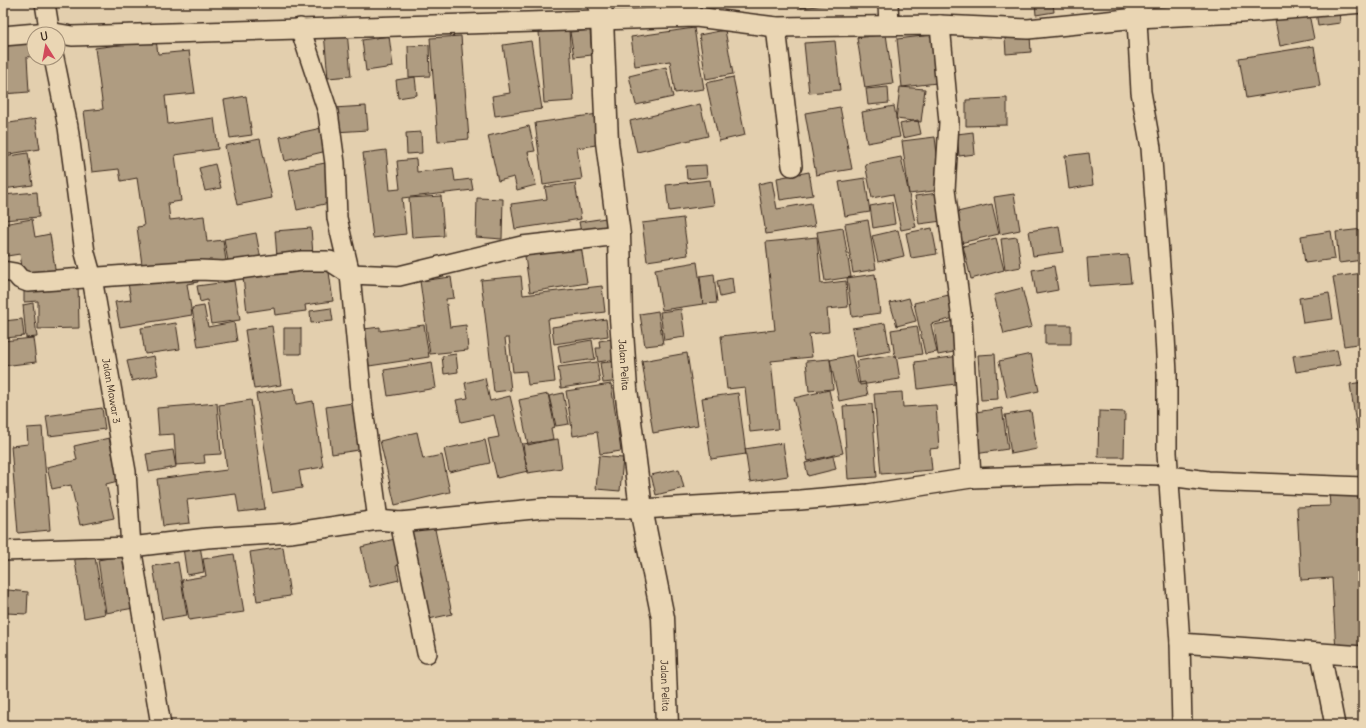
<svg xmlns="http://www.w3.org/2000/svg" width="1366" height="728" viewBox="0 0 1366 728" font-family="Delius,sans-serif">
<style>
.building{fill:#af9c81;stroke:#3b2a1e}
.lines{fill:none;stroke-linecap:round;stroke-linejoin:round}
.street-casing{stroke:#3b2a1e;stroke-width:22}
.secondary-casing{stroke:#3b2a1e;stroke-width:25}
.street{stroke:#ead6b4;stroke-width:19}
.secondary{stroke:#ead6b4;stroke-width:22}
.labels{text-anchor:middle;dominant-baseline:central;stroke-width:3;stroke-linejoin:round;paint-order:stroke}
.street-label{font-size:10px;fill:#3b2a1e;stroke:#ead6b4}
</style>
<rect width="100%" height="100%" fill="#e3cfae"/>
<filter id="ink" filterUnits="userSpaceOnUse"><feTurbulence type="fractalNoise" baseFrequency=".025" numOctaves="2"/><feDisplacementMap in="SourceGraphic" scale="8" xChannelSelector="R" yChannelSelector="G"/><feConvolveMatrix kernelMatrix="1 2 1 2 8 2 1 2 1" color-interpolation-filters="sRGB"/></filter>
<g filter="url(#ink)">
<path class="building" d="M288,3h17v4l-16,1z
M800,3h40l-39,5z
M1035,3h18l1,9 -18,3z
M1339,8l1,15 -22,3 -2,-15z
M1308,9l6,30 -34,7 -6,-31z
M694,28l10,61 -29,4 -5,-32 -35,5 -4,-29z
M569,30l5,71 -30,2 -5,-71z
M590,30l2,25 -18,2 -4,-25z
M725,30l8,44 -27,5 -7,-44z
M347,31l4,45 -23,2 -4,-45z
M886,34l7,50 -28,4 -8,-50z
M34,35v21l-7,1 2,35 -26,2v-57z
M932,35l5,48 -35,4 -5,-48z
M389,36l4,31 -27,4 -4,-31z
M461,36l8,103 -31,3 -8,-104z
M1030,36l1,16 -25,2 -1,-16z
M156,40l2,14 31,-3 6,42 -30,3 3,28 46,-6 4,31 -43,6 6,46 -13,2 2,17 34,-4 3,26 16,-2 3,21 -83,11 -6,-45 7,-1 -7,-48 -16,3 -2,-12 -27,3 -8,-61 19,-2 -8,-61z
M531,41l11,68 -47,7 -3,-20 18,-3 -7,-48z
M835,41l5,49 -31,3 -5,-50z
M429,45l1,31 -21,1 -1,-31z
M1314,46l6,40 -74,12 -7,-40z
M666,67l7,30 -37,8 -7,-29z
M415,77l2,18 -19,3 -2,-18z
M733,77l12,58 -26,6 -13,-58z
M888,87l1,16 -21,2 -2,-16z
M900,87l25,2 -4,33 -25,-3z
M246,96l6,39 -22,3 -6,-38z
M1007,98v27l-41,1v-26z
M700,104l8,32 -71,16 -7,-31z
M366,106l2,24 -33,2 -2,-24z
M894,106l6,31 -33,6 -5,-31z
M840,107l12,62 -36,6 -11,-62z
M598,114l4,30 -25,4 5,31 -39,6 -8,-62z
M35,119l5,30 -37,6v-31z
M918,120l3,14 -18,4 -3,-14z
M529,126l6,25 -7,1 8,33 -19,5 -3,-13 -16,4 -10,-45z
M326,127l5,23 -46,11 -5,-24z
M421,132l1,21 -15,1 -1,-21z
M973,132l2,22 -16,2 -2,-22z
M935,137l6,53 -32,4 -7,-53z
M260,139l12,59 -35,7 -12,-59z
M386,150l4,40 10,-1 -3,-28 19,-2 1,13 36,-4 2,13 16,-2 2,11 -71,8 4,36 -33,4 -10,-85z
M28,153l5,32 -30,4v-32z
M1089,153l4,32 -24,4 -4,-33z
M901,157l15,70 -15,3 -8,-36 -21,4 -7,-34z
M325,163l9,39 -37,8 -8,-40z
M215,164l6,24 -16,3 -6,-23z
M706,165l1,12 -20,2 -1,-13z
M809,172l4,23 -33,5 -3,-22z
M865,178l5,34 -25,4 -6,-34z
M710,180l4,25 -45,6 -3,-26z
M772,181l5,28 34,-6 4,23 -49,8 -8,-50z
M575,183l6,36 -66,10 -4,-25 36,-5 -2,-12z
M37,192l2,25 -36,3v-25z
M938,193l4,28 -23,3 -4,-28z
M1014,194l6,36 -20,4 -6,-37z
M441,196l3,40 -32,2 -3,-40z
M477,198l26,1 -1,40 -26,-2z
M892,202l3,22 -22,4 -3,-22z
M992,204l7,30 -39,9 -7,-30z
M606,218l2,16 -26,4 -3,-16z
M683,218l5,37 -41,6 -5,-38z
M32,219l3,18 15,-3 6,42 -32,4 -4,-26 -13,2 -4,-32z
M868,220l8,49 -23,4 -8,-49z
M1059,226l4,26 -30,4 -4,-25z
M311,228l2,27 -36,2 -2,-26z
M843,228l8,49 -26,4 -8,-49z
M932,228l5,26 -26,4 -5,-25z
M1363,229v31l-24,3 -3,-31z
M898,230l6,26 -26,6 -6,-26z
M1331,231l4,28 -30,4 -4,-27z
M256,233l5,27 -32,7 -5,-28z
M817,237l4,47 25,-3 2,26 -21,2 2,23 -20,2 3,23 -41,4 7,68 -28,3 -5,-45 -18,2 -6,-53 54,-6 -9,-88z
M1017,237l4,30 -16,3 -4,-31z
M996,238l8,32 -33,9 -8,-33z
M580,240l7,43 -57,9 -6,-43z
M1128,255l3,28 -42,3 -2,-28z
M697,262l6,42 -41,6 -7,-41z
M328,265l5,36 -28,4 1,6 -31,4 -1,-7 -27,4 -4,-35z
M1054,266l4,24 -22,4 -4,-24z
M196,272l2,10 -11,2 5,31 -72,12 -5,-25 16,-2 -3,-17z
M1363,273v70l-19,3 -11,-69z
M714,274l3,29 -14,1 -3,-28z
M875,274l5,39 -28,4 -5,-39z
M521,276l2,19 79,-9 3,26 -57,7 7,63 -27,3 -2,-14 -13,1 -4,-34h-4l6,52 -17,2 -13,-112z
M451,277l3,21 -8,1 4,28 16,-2 2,25 -38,4 -10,-73z
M732,278l2,16 -14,3 -3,-16z
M78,281l1,47 -41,1v-28l-14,1v-20z
M234,281l6,39 -29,4 -4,-24 -7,2 -3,-16z
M1022,288l10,39 -28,7 -10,-39z
M1329,293l4,26 -30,4 -4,-25z
M949,295l5,23 -23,6 6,28 -12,2 -11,-51z
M909,298l7,23 -19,5 -7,-23z
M33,303l4,34 -11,1 -3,-33z
M204,306l4,21 26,-5 3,19 -39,6 -6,-39z
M331,308l2,13 -22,2 -1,-12z
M681,309l4,28 -21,3 -4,-28z
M658,311l5,33 -18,2 -5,-32z
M3,313l3,28h-3z
M22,319l2,17 -18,2 -2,-17z
M606,319l2,17 -54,8 -2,-17z
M954,321l5,30 -21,4 -4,-30z
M176,323l4,26 -35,5 -4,-26z
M885,323l5,28 -33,6 -5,-29z
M424,325l5,32 -60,9 -5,-37 16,-2v4z
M1045,325h26v19h-26z
M272,326l9,59 -27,4 -9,-59z
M917,326l5,28 -27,4 -4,-28z
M284,328h17v26h-17z
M33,338l3,24 -33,4v-25z
M619,338l3,20 -24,4 -2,-14h4l-1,-7z
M592,340l3,19 -34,5 -3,-18z
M1337,350l3,15 -44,7 -3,-16z
M687,353l11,72 -45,8 -11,-72z
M456,354l2,18 -14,2 -2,-18z
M995,354l3,45 -17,1 -3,-45z
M1031,354l8,37 -32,7 -8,-37z
M852,355l6,28 7,-1 3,13 -29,6 -9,-41z
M896,355l4,24 -40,6 -4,-24z
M154,356l4,19 -26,6 -5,-20z
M959,356l4,27 -45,6 -3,-27z
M830,359l3,30 -24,2 -3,-30z
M618,361l3,20 -18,2 -3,-20z
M432,362l4,26 -48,8 -4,-26z
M597,362l3,20 -39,6 -3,-21z
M485,378l5,23 20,-5 18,75 -31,7 -9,-39 11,-2 -5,-22 -33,7 -5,-22 12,-2 -3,-15z
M1363,382v48l-6,1 -7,-47z
M611,384l10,67 -21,3 -3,-22 -24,4 -7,-45z
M294,388l2,16 17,-3 10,66 -24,4 3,17 -30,5 -16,-99z
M829,390l14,63 -35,8 -14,-63z
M902,392l1,15 33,-2 3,43 -9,1 2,21 -51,4 -7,-80z
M563,393l6,31 -13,2 -7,-30z
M738,393l8,61 -35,5 -9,-61z
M548,394l7,33 -4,1 2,11 -25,6 -9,-45z
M251,400l14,109 -26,3 -3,-18 -49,6 3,23 -27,3 -6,-47 70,-9 -8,-65z
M359,402l6,47 -33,5 -6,-47z
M217,403l4,51 -17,1 1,8 -29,2 -2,-31 -15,1 -2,-27z
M872,404l5,73 -29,2 -5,-73z
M102,408l3,21 -56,7 -3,-20z
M1002,408l6,41 -33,5 -6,-41z
M1031,411l6,38 -26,5 -6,-39z
M1099,411l26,1 -1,45h-26z
M42,427l8,103 -32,3 -7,-87 17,-2 -1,-16z
M417,432l6,27 19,-4 8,37 -55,13 -15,-64z
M109,438l9,43 -12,3 8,34 -34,7 -9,-40 -19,4 -5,-22 30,-7 -3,-14z
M558,439l4,29 -35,5 -4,-29z
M485,440l5,23 -41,9 -5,-23z
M783,443l5,33 -38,6 -5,-33z
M173,450l3,17 -27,5 -3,-18z
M599,456l24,2 -3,33 -24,-2z
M833,456l3,13 -28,7 -3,-13z
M679,469l5,19 -28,7 -5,-20z
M1361,491l2,160 -27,2 -4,-75 -31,2 -4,-73 33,-1 -1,-13z
M434,524l18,90 -23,5 -18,-91z
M399,538l6,26 -9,2 3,14 -29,7 -9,-40z
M200,545l4,27 -17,3 -4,-27z
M283,547l7,49 -33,5 -7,-49z
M94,552l11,62 -21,4 -10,-63z
M234,554l10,58 -55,8 -7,-40 24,-4 -3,-17z
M126,555l8,53 -28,5 -8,-53z
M178,562l9,53 -25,4 -9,-53z
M8,590l20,2 -1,22 -21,-1z"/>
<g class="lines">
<defs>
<g id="street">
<path d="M45,3l5,31"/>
<path d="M888,3l1,22"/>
<path d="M1136,3l5,89 10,56 13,170 3,56v79l13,190 2,82"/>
<path d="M940,25l9,97 -4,68 17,130 9,158"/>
<path d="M776,27l16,139"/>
<path d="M300,28l28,84 7,51 2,55 13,56 12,127 16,119"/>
<path d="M3,36l46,-4 23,4 624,-19 80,10 164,-2 88,4 109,-11 103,-5 123,-10"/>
<path id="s1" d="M54,58l14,69 17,126 7,25 34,194 5,75 30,178"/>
<path d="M3,271l12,2 5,6 8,3 171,-12 25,1 78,-10h28l20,13 49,2 123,-30 97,-11"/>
<path d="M400,522l27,131"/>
<path d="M3,551l128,-4 76,-9 83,-5 88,-13 22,2 144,-14 97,1 159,-9 68,-6 103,-16 112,-4 86,2 39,5 155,6"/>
<path d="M1180,643l183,13"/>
<path d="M1321,654l14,71"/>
</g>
<g id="secondary">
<path id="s2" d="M599,3l3,16 5,123 12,93 2,83 5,71 15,120 22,109 4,107"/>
</g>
</defs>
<use href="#street" class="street-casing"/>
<use href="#secondary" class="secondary-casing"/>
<use href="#street" class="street"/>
<use href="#secondary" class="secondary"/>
</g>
</g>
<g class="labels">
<g class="street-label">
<text stroke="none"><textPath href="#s2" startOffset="363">Jalan Pelita</textPath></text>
<text stroke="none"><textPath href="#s1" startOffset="338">Jalan Mawar 3</textPath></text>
<text stroke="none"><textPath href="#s2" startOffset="687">Jalan Pelita</textPath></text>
</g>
</g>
<rect width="1366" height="728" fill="none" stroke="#ead6b4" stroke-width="16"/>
<rect x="8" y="8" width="1350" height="712" fill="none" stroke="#3b2a1e" stroke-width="1.5" filter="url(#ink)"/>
<g transform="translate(46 46) rotate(349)"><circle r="19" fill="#ead6b4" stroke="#a49178"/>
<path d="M0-3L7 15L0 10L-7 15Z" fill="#d1495b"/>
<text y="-6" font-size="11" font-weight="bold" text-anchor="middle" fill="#3b2a1e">U</text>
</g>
</svg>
